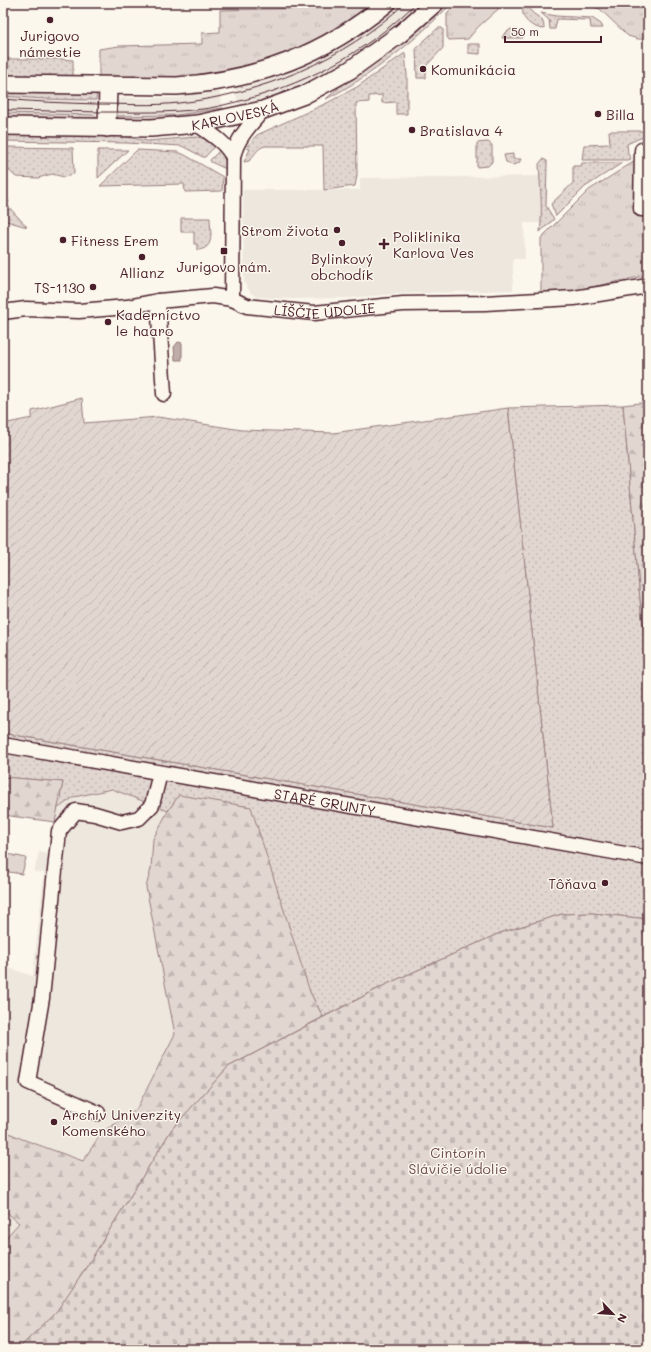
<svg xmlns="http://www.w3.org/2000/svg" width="651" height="1352" viewBox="0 0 651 1352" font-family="Mali,sans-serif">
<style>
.built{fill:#eee7de}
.grass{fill:url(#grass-dots);stroke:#967b7e}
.forest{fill:url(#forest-firs);stroke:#967b7e}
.cemetery{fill:url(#cemetery-stones);stroke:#967b7e}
.park{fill:url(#park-tufts);stroke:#967b7e}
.garden{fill:url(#garden-furrows);stroke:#967b7e}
.water{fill:#bfadaa;stroke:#907477}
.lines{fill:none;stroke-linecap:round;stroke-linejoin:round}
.minor-casing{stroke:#4a1f2b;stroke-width:17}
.major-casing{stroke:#4a1f2b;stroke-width:20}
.minor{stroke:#fbf7ec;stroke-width:14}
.major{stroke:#fbf7ec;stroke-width:17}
.tram{stroke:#4a1f2b;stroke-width:1}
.poi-dot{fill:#4a1f2b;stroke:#fbf7ec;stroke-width:1.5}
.labels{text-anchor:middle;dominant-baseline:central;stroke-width:3;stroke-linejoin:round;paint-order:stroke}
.poi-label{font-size:14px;fill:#4a1f2b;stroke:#fbf7ec;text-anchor:start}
.street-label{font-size:14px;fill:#4a1f2b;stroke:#fbf7ec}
.park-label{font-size:14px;fill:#704d54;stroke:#fbf7ec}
</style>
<defs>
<pattern id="grass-dots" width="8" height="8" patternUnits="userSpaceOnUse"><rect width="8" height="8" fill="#e2d7d0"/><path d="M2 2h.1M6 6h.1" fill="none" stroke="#c3b8b3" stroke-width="1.8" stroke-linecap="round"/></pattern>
<pattern id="forest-firs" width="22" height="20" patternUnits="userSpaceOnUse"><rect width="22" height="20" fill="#e2d7d0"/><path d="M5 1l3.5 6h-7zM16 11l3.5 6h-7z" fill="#c3b8b3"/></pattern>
<pattern id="cemetery-stones" width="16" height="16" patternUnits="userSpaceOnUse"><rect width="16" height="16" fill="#e2d7d0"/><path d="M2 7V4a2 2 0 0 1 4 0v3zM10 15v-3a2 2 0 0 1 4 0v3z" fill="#c3b8b3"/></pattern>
<pattern id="park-tufts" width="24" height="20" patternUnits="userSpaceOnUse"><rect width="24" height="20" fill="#e2d7d0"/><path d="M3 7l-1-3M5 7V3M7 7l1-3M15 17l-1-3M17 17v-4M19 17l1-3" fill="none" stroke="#c3b8b3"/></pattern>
<pattern id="garden-furrows" width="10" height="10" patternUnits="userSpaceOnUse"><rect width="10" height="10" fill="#e2d7d0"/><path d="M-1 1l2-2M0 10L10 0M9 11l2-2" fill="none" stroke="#c3b8b3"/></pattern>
</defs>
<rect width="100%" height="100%" fill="#fbf7ec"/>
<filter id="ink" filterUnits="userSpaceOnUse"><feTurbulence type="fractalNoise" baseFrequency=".025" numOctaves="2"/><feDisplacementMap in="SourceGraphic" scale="8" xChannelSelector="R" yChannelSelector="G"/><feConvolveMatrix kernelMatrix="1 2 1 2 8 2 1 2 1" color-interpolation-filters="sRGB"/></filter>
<g filter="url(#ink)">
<path class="built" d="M399,3h25l-45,38 -48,32 -39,19 -53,16 -5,-22 80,-27 16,-7 15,-9 40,-28z
M219,89l4,19 -47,7 -63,1 2,-13 7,-5h55z
M3,96l42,3 51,1 -1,15 -92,-2z
M540,176l1,47h-17l1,36h-12v31l-117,4 -47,4 -59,1 -33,-2 -6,-4 -7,-10 -1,-93h117v-12z
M112,789l56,22 -15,28 -2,30 -5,18 29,147 -39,76 -34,22 -19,29 -61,-22 -19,-9v-145l2,-18 28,9 11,-103 -10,-1 5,-20 12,3 6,-46 17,-12z
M3,1209l16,14 -16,18z"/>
<path class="grass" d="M444,3h8c-37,38 -79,72 -126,96l21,-19 54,-37z
M525,3c2,3 4,6 6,8 7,8 13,5 13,18 -13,-1 -27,-12 -19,-26z
M541,13l15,3 36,2 9,6 2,4h-12l-1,-8 -33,-1 -2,10h-5l-1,-9z
M438,28h4l1,1v19l-17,18v12h-9l-1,-30z
M511,29l9,2 3,7h-21l2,-4z
M468,44h12v10l-12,-1z
M405,53l2,22v39h-11v-12l-14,1v-8l-13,1v6l-13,1 1,72 -2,11 -31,4 -1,-44h-58c-8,2 -11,10 -16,15l-5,1 6,-13 -3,-1 6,-9 4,-4 70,-32 30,-16z
M3,59h57l13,1v18l-70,-2z
M3,90l94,3 -1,7 -51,-1 -42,-3z
M223,108v4l-61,9 -44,-1 -5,-4 63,-1z
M3,113l92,2 2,5h-94z
M609,131h39v7h-8l-13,6 1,10 3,5 -4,1h-45l2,-15 26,-1z
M3,133l119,3 25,5 50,-4 11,2 8,6 -11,12h-2l-21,-11 -56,-3 -123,-2z
M488,142l4,3v17l-4,4 -11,1v-24z
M3,147l70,1 1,26 -10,3 -12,-3 -14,4 -22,-1 -13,-12z
M98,150h30l-30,28z
M137,150l41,2 7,3 38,22 -1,14 -37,1 -1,-8 -84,2z
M220,150l6,12v7l-15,-7 -1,-2z
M513,154v5h8l-2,4 -6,2 -7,-3 -2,-7z
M543,159l4,2v3l-1,42 8,13 -14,13c3,-22 0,-46 -1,-68z
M582,163h40l-37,24 -29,29 -5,-12 22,-21v-17h8z
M3,197l6,4 -2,4 20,22 -24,-7z
M181,218h29c0,13 6,31 -13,32v-6h-3v-12h-13z
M623,405l18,205 7,46v263l-56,-6 -30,1 -62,19 -113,51 -64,33 -13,-25 -131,-197 -11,16 -56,-22 -38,8 -17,12 6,-27 -60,-5v-44l550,95 -45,-420z"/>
<path class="forest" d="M648,402v254l-7,-46 -18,-205z
M3,777l60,5 -8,40 -52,-7z
M179,795l72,12 59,185 13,25 -95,50 -56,62 -83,134 -33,50 -38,36h-15v-108l16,-18 -16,-14v-79l19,9 61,22 19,-29 34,-22 39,-76 -29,-147 5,-18 2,-30 15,-28z
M3,853l23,5 -4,16 -19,-3z"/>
<path class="cemetery" d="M592,913l56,6v430h-630l38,-37 33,-49 83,-134 56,-62 159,-83 113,-51 62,-19z"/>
<path class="park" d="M321,3h55l-30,21 -43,25 -36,13 -69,16h-99v-29l20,-3 83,-2v-11l18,-1v-22l101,-2z
M458,3h47l-27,24 -10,12 -19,1 -2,-3v-23z
M550,3h98v36h-10l-10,-3 -28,-27 -13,-4z
M635,161l4,1 9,51v62l-75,16 -32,2v-55l48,-48z"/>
<path class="garden" d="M82,398l2,25 74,-6 84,13 91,3 175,-25 45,420 -550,-95v-309l29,-6v-7z"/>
<path class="water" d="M178,342l4,1v17h-7l-1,-13z"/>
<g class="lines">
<defs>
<g id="minor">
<path d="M197,124c14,10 28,18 36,33"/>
<path d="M648,149l-6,1 -1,59h7"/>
<path d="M232,299l1,-142c4,-19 17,-32 30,-47"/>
<path d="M158,301l6,93"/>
<path id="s1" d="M3,312l23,-3 53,2 48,-4 31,-6 55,-5 19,3 15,7 67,7 89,-9 82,-1 89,-5 74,-12"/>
<path id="s2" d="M3,745l645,113"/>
<path d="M98,1113l-70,-31 14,-84 17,-167 17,-20 19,3 27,8 17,-4 13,-13 8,-32"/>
</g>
<g id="major">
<path d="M3,84l174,2c81,-6 148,-32 210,-83"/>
<path id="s3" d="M3,126l148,2 46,-4 66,-14 41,-15 46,-25 50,-36 35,-31"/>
<path d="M107,128l1,-42"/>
</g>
</defs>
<use href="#minor" class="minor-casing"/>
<use href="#major" class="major-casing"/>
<use href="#minor" class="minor"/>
<use href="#major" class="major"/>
<path class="tram" d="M3,99c31,3 62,4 94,5 27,0 55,2 82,-1 83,-9 165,-43 226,-100
M3,110c33,1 67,1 100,2 33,0 66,1 100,-3 10,-1 20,-4 29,-6 69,-16 134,-50 184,-100"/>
</g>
</g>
<g class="poi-dot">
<circle cx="50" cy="20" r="4"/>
<circle cx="423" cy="69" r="4"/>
<circle cx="598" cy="114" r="4"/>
<circle cx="412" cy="130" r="4"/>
<circle cx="337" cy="230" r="4"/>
<circle cx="63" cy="240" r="4"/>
<circle cx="342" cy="243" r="4"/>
<path d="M382 238h4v4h4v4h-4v4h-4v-4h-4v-4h4z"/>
<rect x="220" y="247" width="8" height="8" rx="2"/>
<circle cx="142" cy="257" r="4"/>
<circle cx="93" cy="287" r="4"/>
<circle cx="108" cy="322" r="4"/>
<circle cx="605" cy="883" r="4"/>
<circle cx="54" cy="1122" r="4"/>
</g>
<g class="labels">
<g class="poi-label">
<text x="50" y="35" text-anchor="middle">Jurigovo<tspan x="50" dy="16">námestie</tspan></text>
<text x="431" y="69">Komunikácia</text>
<text x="606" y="114">Billa</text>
<text x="420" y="130">Bratislava 4</text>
<text x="329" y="230" text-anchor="end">Strom života</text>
<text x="393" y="236">Poliklinika<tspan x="393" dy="16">Karlova Ves</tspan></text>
<text x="71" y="240">Fitness Erem</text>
<text x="342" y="258" text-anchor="middle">Bylinkový<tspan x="342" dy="16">obchodík</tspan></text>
<text x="224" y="266" text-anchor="middle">Jurigovo nám.</text>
<text x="142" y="272" text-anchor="middle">Allianz</text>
<text x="85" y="287" text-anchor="end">TS-1130</text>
<text x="116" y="314">Kaderníctvo<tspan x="116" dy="16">le haaro</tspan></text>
<text x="597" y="883" text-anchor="end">Tôňava</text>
<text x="62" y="1114">Archív Univerzity<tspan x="62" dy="16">Komenského</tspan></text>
</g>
<g class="street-label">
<text stroke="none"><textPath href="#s3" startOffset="233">KARLOVESKÁ</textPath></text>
<text stroke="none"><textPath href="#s1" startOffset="325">LÍŠČIE ÚDOLIE</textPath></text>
<text stroke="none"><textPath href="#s2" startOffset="327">STARÉ GRUNTY</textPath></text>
</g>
<g class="park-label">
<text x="458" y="1152">Cintorín<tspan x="458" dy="16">Slávičie údolie</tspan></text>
</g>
</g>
<rect width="651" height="1352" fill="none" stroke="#fbf7ec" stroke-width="16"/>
<rect x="8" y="8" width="635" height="1336" fill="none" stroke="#4a1f2b" stroke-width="1.5" filter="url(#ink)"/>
<g transform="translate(613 1314) rotate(115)" stroke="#fbf7ec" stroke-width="3" paint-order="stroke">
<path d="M0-3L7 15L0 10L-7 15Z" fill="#4a1f2b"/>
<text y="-6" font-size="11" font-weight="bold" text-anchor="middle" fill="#4a1f2b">N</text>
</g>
<path d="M505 36v6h96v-6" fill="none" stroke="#4a1f2b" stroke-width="2"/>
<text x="511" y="36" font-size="12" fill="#4a1f2b" stroke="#fbf7ec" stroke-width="3" paint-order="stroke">50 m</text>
</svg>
